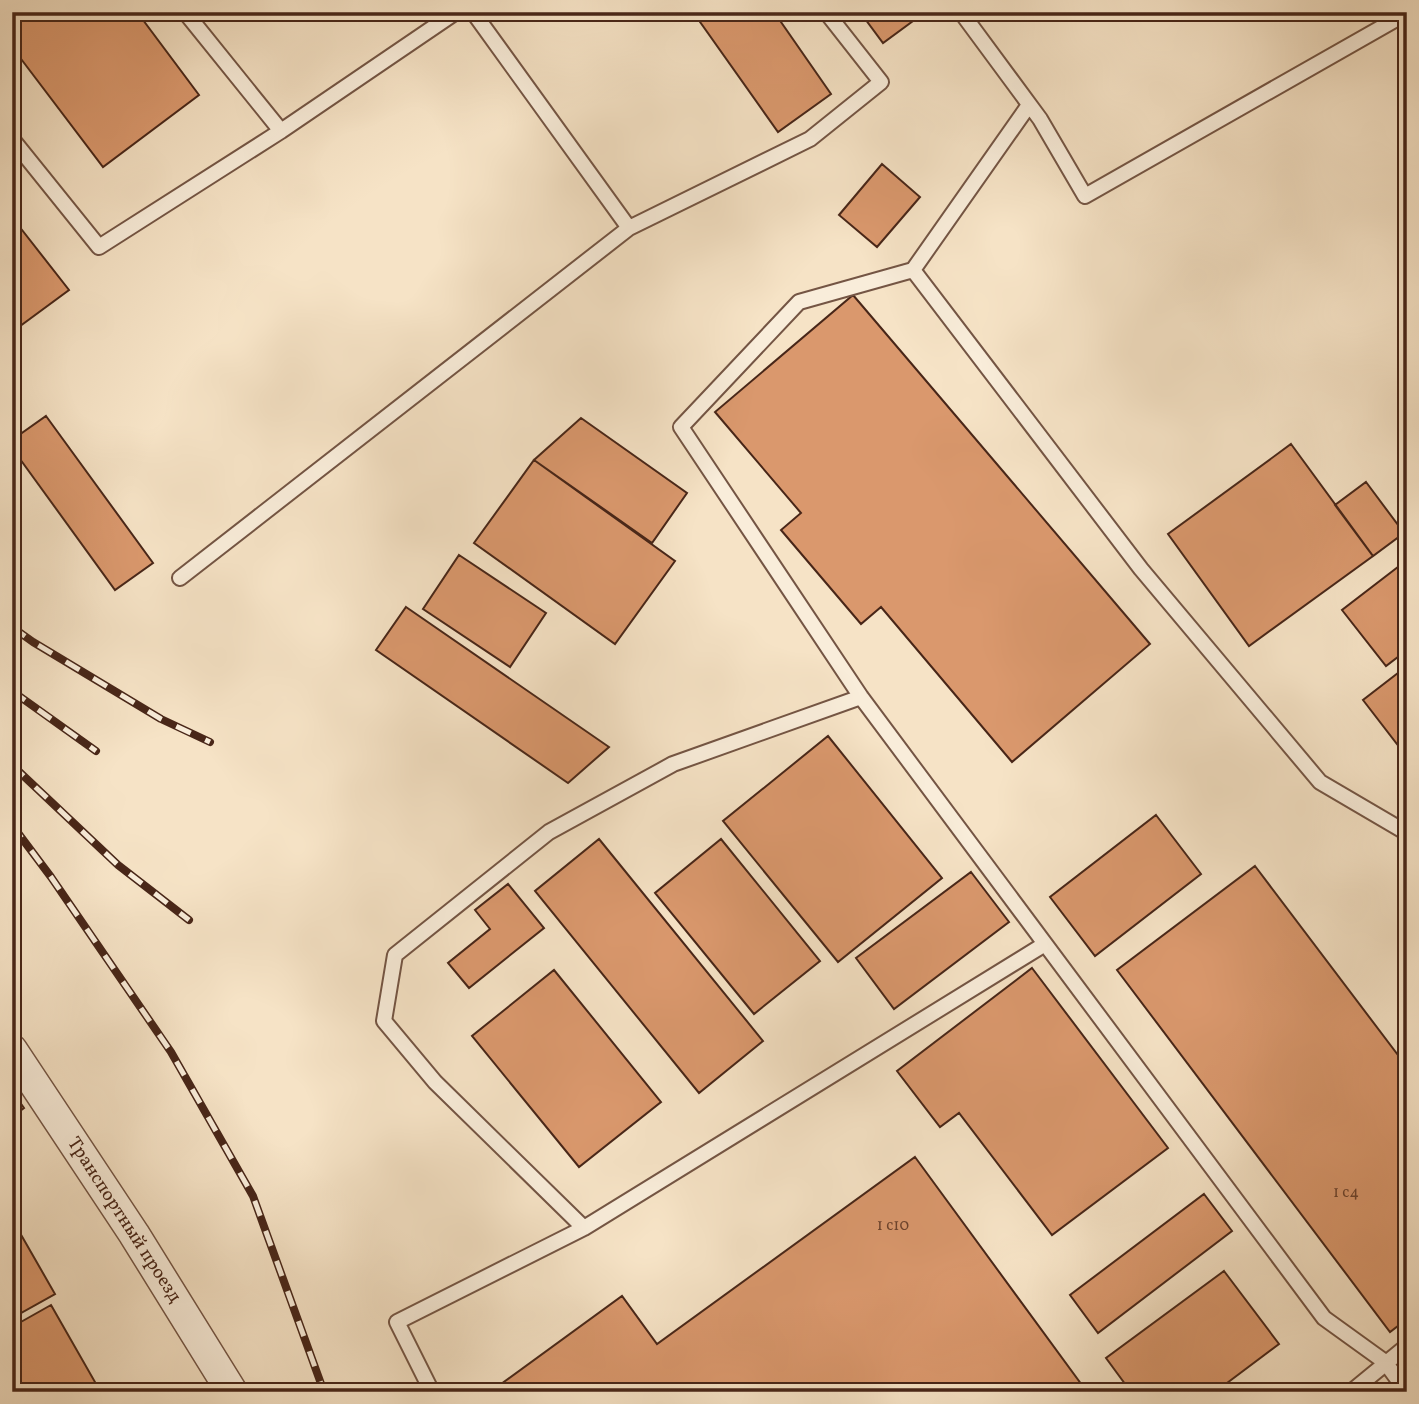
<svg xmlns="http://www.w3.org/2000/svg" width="1419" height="1404" viewBox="0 0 1419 1404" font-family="Vollkorn,serif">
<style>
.building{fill:#da986d;stroke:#482618;stroke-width:2}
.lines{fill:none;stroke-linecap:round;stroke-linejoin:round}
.service-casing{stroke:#745544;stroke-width:18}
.minor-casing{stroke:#745544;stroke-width:33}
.service{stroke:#f9edda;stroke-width:14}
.minor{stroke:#f9edda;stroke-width:30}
.rail-casing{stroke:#482618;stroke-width:8}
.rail{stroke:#f9edda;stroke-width:5;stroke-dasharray:16;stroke-linecap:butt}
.labels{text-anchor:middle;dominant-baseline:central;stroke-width:5;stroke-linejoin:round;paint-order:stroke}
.number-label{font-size:16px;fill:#6c422d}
.street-label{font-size:19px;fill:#482618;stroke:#f9edda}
</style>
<rect width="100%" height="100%" fill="#f6e3c6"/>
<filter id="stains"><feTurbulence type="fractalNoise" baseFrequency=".00286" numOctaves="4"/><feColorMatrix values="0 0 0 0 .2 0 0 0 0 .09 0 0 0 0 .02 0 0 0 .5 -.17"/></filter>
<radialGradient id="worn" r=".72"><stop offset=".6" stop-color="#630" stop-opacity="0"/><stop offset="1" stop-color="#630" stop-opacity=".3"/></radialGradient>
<path class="building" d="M12,12h125l62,83 -96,72 -91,-120z
M693,12h81l57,82 -53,38z
M860,12h47l6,9 -30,22z
M882,164l38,33 -43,50 -38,-32z
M15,221l54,69 -57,42v-109z
M853,295l297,349 -138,118 -131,-155 -20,17 -80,-94 20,-17 -86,-101z
M46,416l107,147 -38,27 -103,-142v-8z
M581,418l106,75 -35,50 -118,-83z
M1291,444l82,112 -124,90 -81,-112z
M534,460l141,101 -60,83 -141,-101z
M1366,482l38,51 -31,23 -38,-51z
M459,555l87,58 -36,54 -87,-58z
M1407,560v90l-21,16 -44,-56z
M406,607l203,140 -41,36 -192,-133z
M1407,666v91l-44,-57z
M828,736l114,142 -104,84 -115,-141z
M1156,815l45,59 -106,82 -45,-59z
M599,839l164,202 -64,52 -164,-202z
M721,839l99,122 -66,53 -99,-121z
M1255,866l152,201v252l-17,13 -273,-362z
M971,872l38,50 -115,87 -38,-51z
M508,884l36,44 -75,60 -21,-25 42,-34 -15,-19z
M1032,968l136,180 -116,87 -93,-122 -19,14 -43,-56z
M554,970l107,132 -82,65 -107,-131z
M12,1091l12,17 -12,9z
M915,1157l172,235h-597l132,-96 35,48z
M1204,1194l28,37 -134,102 -28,-38z
M12,1219l43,75 -43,24z
M1224,1271l55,73 -64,48h-84l-25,-34z
M51,1305l44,77 -18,10h-65v-65z"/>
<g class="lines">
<defs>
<path id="service" d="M961,12l79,107 45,77 322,-183
M1029,105l-116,165 228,299 179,213 87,51
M281,131l175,-119
M12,139l87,108 182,-116 -96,-119
M629,228l181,-89 71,-57 -55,-70
M913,270l-114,32 -118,125 180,270 463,621 61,44 22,30
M180,578l449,-350 -156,-216
M584,1228l-149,-146 -51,-61 11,-66 154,-123 124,-68 188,-67
M432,1392l-35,-70 187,-94 461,-284
M1351,1392l56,-46"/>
<path id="minor" d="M12,1050l122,184 98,158"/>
</defs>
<use href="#service" class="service-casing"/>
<use href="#minor" class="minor-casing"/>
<use href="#service" class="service"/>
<use href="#minor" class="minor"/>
<defs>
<path id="rail" d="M12,627l21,15 128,77 49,23
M12,691l84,60
M12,765l106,100 71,55
M12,825l39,52 120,175 82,144 71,196"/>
</defs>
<use href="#rail" class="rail-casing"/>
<use href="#rail" class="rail"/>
</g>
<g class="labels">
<g class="number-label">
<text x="1346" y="1193">1 с4</text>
<text x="893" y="1226">1 с10</text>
</g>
<g class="street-label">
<text transform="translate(124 1220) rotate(57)">Транспортный проезд</text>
</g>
</g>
<rect width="1419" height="1404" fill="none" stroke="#f6e3c6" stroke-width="42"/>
<rect x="14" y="14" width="1391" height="1376" fill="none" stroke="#482618" stroke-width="3.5"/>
<rect x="21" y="21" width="1377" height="1362" fill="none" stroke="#482618" stroke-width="2"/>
<rect width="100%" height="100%" filter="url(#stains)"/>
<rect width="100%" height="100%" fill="url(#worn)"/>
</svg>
